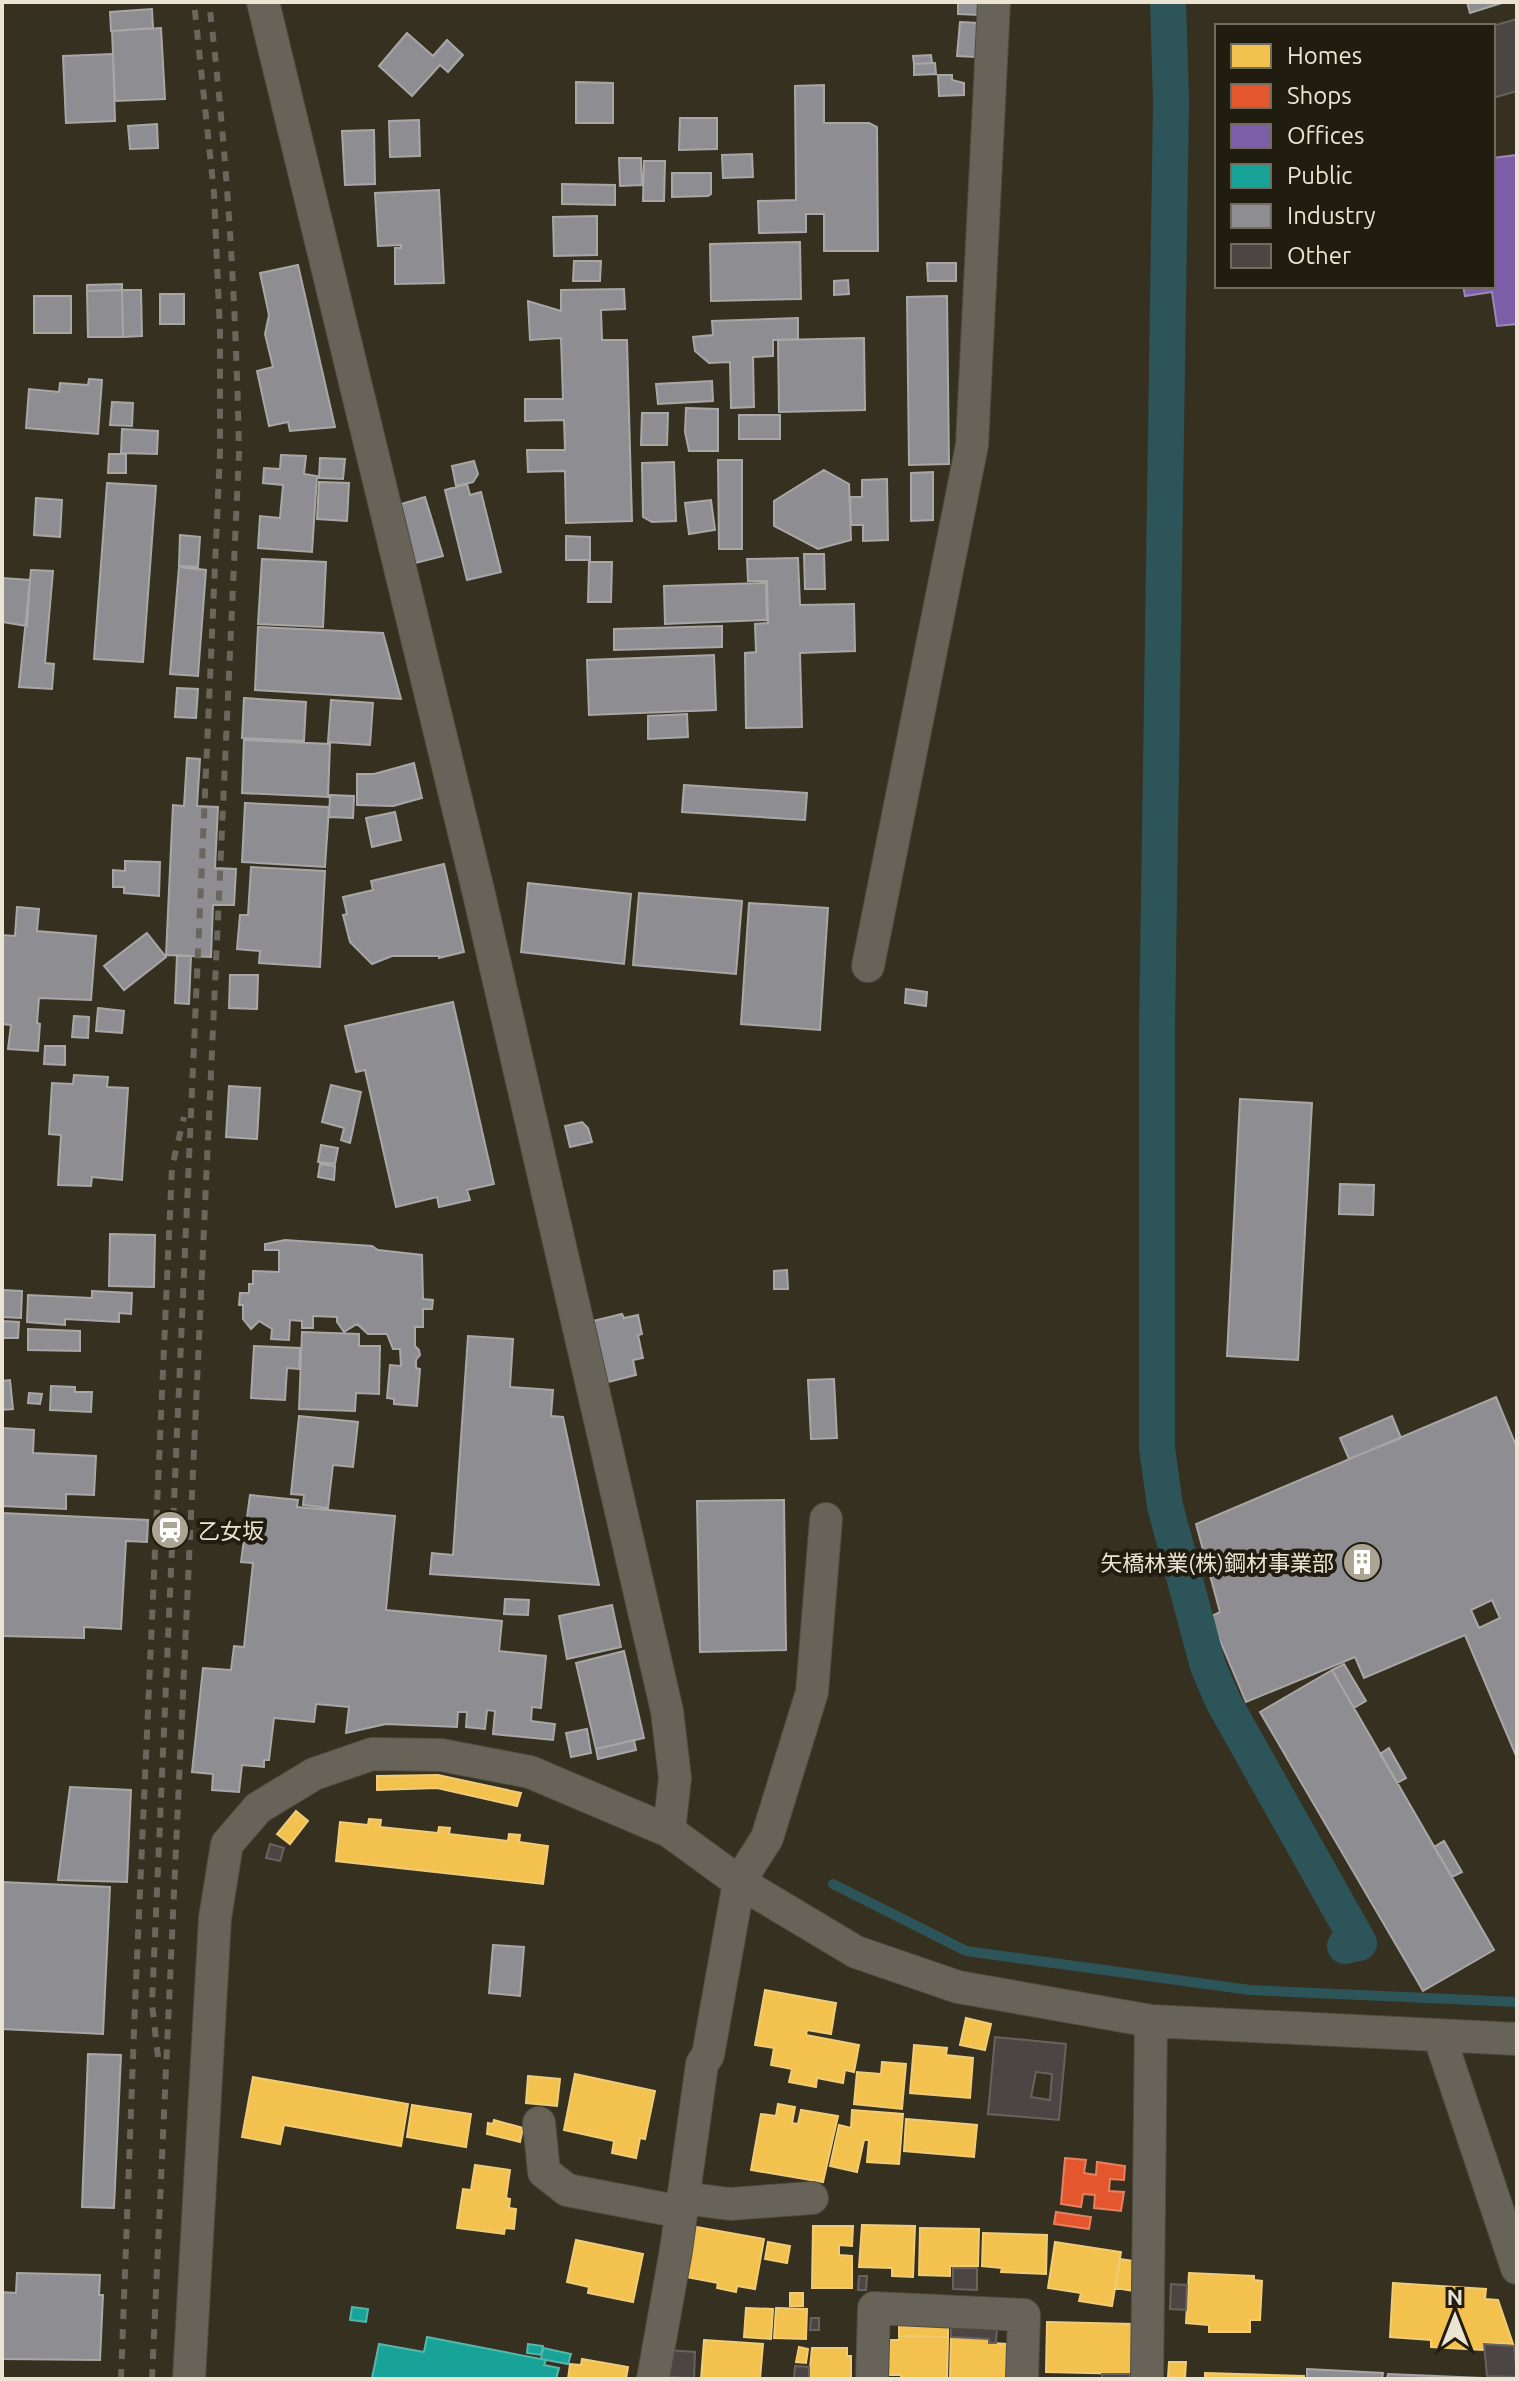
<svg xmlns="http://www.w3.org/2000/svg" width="1519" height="2381" viewBox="0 0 1519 2381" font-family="Ubuntu,'Noto Sans JP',sans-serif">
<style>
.homes{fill:#f2c14e;stroke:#f0cc76;stroke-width:2}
.shops{fill:#e4572e;stroke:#e68160;stroke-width:2}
.offices{fill:#7b5ea7;stroke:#9d86b4;stroke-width:2}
.public{fill:#17a398;stroke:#57b6aa;stroke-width:2}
.industry{fill:#8d8d92;stroke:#a9a7a6;stroke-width:2;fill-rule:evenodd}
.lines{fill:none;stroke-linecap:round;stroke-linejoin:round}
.stream{stroke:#2d5458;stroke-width:10}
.canal{stroke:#2d5458;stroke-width:36}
.building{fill:#4b4543;stroke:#68625f;stroke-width:2;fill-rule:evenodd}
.minor-casing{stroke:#514c3f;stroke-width:34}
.minor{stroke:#676358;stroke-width:32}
.rail{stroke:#6a665b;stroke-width:6;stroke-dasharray:10 10;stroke-linecap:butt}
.labels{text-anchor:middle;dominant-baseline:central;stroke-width:8;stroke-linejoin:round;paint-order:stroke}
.poi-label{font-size:22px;fill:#ebe4d3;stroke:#211c10;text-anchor:start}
</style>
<rect width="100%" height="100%" fill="#353020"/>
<path class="homes" d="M438,1775l83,18 -4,13 -80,-18 -60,2v-14z
M296,1811l12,10 -18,23 -13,-10z
M369,1819l12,1 -1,7 58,6 1,-6 11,1 -1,6 59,7 1,-7 11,1 -1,7 29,4 -5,38 -207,-23 4,-39 28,3z
M765,1990l71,13 -5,31 -24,-4 -1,5 53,10 -5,27 -9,-2 -2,13 -26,-5 -1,9 -27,-5 3,-13 -21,-4 3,-17 -19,-3z
M966,2018l25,6 -6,26 -25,-5z
M914,2045l33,3 -1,7 27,3 -3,40 -60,-5z
M882,2062l24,2 -4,45 -48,-5 3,-32 24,2z
M575,2074l80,17 -10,48 -5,-1 -4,20 -24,-5 2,-12 -50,-11z
M528,2076l32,3 -3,27 -31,-3z
M253,2077l155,27 -7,42 -117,-21 -4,19 -38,-7z
M778,2104l17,3 -3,16 6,1 3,-14 37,6 -15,66 -72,-12 10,-56 15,2z
M412,2105l59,9 -5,33 -59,-10z
M852,2110l51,4 -4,50 -32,-2 2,-22h-5l-7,32 -27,-6 9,-41 12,3z
M906,2119l71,6 -3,32 -70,-6z
M494,2120l29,8 -3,14 -33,-8 1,-11 5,1z
M475,2165l35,5 -4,28 4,1 -1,9 7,1 -2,20 -9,-1 -1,6 -47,-6 6,-39 8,1z
M862,2225l53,1 -2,51 -21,-1v-8l-33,-1z
M691,2226l73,13 -9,50 -18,-3 -1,6 -19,-4 1,-5 -37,-7z
M813,2226h40l-1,20 -13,-1v10l13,1v32h-40z
M920,2228l59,1 -1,37h-28v10l-31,-1z
M983,2233l64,2 -1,39 -45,-2 1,-4 -20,-2z
M576,2240l67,14 -10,48 -45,-9 1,-6 -22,-5z
M768,2242l22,4 -3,17 -22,-4z
M1055,2242l66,10 -9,54 -33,-5 2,-8 -33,-5z
M1120,2259l14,2v30l-19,-3z
M1189,2273l65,3v4l8,1 -2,39h-10v12h-41v-7l-23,-2z
M1393,2283l93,6 -1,10 13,1 15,44 -29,-1 -1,7 -52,-3v-7l-41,-3z
M790,2293h13v13h-13z
M746,2308l27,1 -2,30 -27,-2z
M776,2308l31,1 -1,30 -32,-1z
M1047,2322l86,2 -2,50 -85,-2z
M899,2326l49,1v10l-49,-1z
M899,2336l49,1 -1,42h-46v-4h-12l-2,-13h2l1,-22h9z
M951,2337l38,2v4l19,1 -1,35h-57z
M704,2340l59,4 -3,35h-59z
M799,2347l9,2 -2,14 -10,-1z
M812,2348h35v8h4v23h-42z
M582,2359l46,8 -2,12h-58l2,-15 11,1z
M1169,2362h17l-1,16 -17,-1z
M1205,2373l99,3v3h-99z"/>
<path class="shops" d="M1065,2158l21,2 -2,13 12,2 1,-13 28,4 -1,14 -14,-1 -1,12 15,1 -3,19 -27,-3 1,-13 -12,-1 -2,13 -20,-3z
M1056,2212l35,5 -2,12 -35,-5z"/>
<path class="offices" d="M1517,155v169l-20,2 -5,-34 -27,4 -2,-10h30v-128z"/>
<path class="public" d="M352,2307l16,2 -2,13 -16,-2z
M427,2337l119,23 -2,5 15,3 -3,11 -184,-1 7,-34 45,8z
M528,2344l15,2 -2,9 -14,-2z
M543,2348l28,6 -3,10 -27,-5z"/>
<path class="industry" d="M958,2h22v13l-22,-1z
M1467,2h38l-35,11z
M152,9l1,19 -42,3 -1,-19z
M960,22l18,1 -2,34 -19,-1z
M161,28l4,71 -50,2 -3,-70z
M407,33l26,23 14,-16 16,15 -15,17 -8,-7 -28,31 -33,-30z
M113,54l2,67 -49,2 -3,-67z
M931,55l1,8 -18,1 -1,-8z
M935,63l1,11 -22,1v-11z
M938,75h14v5l12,3v12l-25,1z
M576,82l37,1v40h-37z
M824,85v38h45l8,4 1,124h-54v-37h-18v18l-47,1 -1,-32 38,-1 -1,-114z
M680,118h37v31l-38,1z
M419,120l1,36 -30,1 -1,-36z
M157,124l1,24 -28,1 -2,-23z
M374,130l1,54 -30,1 -3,-54z
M752,154l1,23 -30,1 -1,-23z
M619,158h22l1,27 -22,1z
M644,161h21l-1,40h-21z
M672,173h39v21l-3,2 -36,1z
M562,184l53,1v20l-53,-1z
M439,190l5,93 -49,1v-36h6v-3l-23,1 -3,-53z
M597,216v39l-43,1 -1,-39z
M800,242l1,57 -90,2 -1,-57z
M574,261h27l-1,20h-27z
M927,263h29v18h-28z
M298,265l37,162 -45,4 -2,-9 -19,4 -12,-55 16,-4 -8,-33 4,-19 -9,-42z
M848,280l1,14 -15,1v-14z
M122,284v6l-35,1v-6z
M624,289l1,20 -24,1 1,30h25l5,181 -66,2 -1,-52 -37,1 -1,-22h38l-1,-30 -39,1v-22h38l-2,-61 -31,2 -2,-39 33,10v-21z
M122,290l1,47h-35l-1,-46z
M122,290h19l1,46 -19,1z
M160,294h24v30h-24z
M34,296h37v37h-37z
M947,296l2,168 -40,1 -2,-168z
M798,318v21l-25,1v16l-20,1 1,50 -23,1 -1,-46 -21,1 -14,-12 -2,-14 20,-2 -1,-14z
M864,338l1,72 -86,2 -1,-72z
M89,379l13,1 -4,54 -72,-6 3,-39 30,3 1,-9 28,2z
M712,381l1,20 -55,3 -2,-20z
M112,402l21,1 -1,23 -22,-1z
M686,408l32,1v42h-29l-4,-19z
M642,413h26l-1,32h-26z
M739,415h41v24h-41z
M122,429l36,2 -1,23 -36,-1z
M109,454h17v19h-18z
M281,455l25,1 -2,18 13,2 -5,76 -54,-4 2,-32 20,2 3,-33 -20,-2 1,-15 16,1z
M320,458l25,1 -2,20 -24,-1z
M718,460h24v89h-23z
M474,461l4,13 -5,8 -17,4 -4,-20z
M674,462l2,59 -24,1 -9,-5 -1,-54z
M824,470l25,14 2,56 -33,9 -44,-23v-25z
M933,472v48l-22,1v-48z
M887,479l1,61 -25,1v-16h-12l-1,-28h12v-17z
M319,482l30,1 -2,38 -30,-2z
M107,483l49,3 -13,176 -49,-3z
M467,484l3,11 11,-3 20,80 -34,8 -22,-90z
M425,497l18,59 -28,7 -17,-58z
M36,498l26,2 -2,37 -26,-2z
M711,500l4,30 -26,4 -4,-31z
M180,535l20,2 -2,30 -19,-1z
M566,536l24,1v23h-24z
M804,554h20l1,35h-20z
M798,558l2,47 54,-1 1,47 -55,2 2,74 -56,1 -1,-75 11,-1 -1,-28 13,-1 -1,-42h-19l-1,-22z
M262,559l64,3 -3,65 -65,-3z
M589,562h23l-1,40h-23z
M179,567l27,3 -8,106 -28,-2z
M31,570l22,1 -8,92 9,1 -2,25 -33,-2z
M2,578l28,2 -3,46 -25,-4z
M766,583l1,37 -102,4 -1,-38z
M722,626v21l-108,3v-21z
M258,627l125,6 18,66 -146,-9z
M714,655l2,55 -127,5 -2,-55z
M177,688l21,1 -2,29 -21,-1z
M244,698l62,4 -2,39 -62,-3z
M331,700l42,3 -3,42 -42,-3z
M687,714l1,23 -40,2v-23z
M244,740l86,4 -2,53 -86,-4z
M187,758l13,1 -3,47 21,1 -3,61 21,1 -2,36h-21l-2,52 -45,-2 7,-150 11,1z
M414,763l8,35 -29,8 -36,-1v-31h17z
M684,785l123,8 -2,27 -123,-8z
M330,795l24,1 -1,22 -24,-1z
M245,803l84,4 -4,60 -83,-5z
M395,812l6,28 -29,7 -6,-29z
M125,861l35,1 -1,34 -35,-3v-6h-11v-17l12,1z
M444,864l20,88 -25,6v-2h-47l-20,8 -22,-22 -7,-27 4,-1 -4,-17 30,-7 -2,-9z
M251,867l74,4 -5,96 -61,-4 1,-12 -23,-2 3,-34h8z
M528,883l103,11 -7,70 -103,-12z
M639,893l103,8 -6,73 -103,-9z
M749,903l79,5 -8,122 -79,-6z
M17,907l22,2 -2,22 59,5 -5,64 -52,-2 -2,25 3,1 -2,27 -30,-2 3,-24 -9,-1v-89l13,1z
M147,933l19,24 -42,33 -20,-24z
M177,955l14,1 -2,48 -14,-1z
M230,975h28l-1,34 -28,-1z
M906,989l21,3 -1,14 -21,-3z
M453,1002l41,182 -27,6 3,10 -31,7 -2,-10 -41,10 -31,-137 -9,2 -11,-46z
M98,1008l26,3 -2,22 -26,-2z
M74,1016l15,1 -1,21 -16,-1z
M45,1046h20v19l-21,-1z
M74,1075l34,2 -1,10 21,1 -6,92 -30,-3 -1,9 -33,-1 3,-50 -12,-1 3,-51 21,1z
M331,1085l30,7 -11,51 -9,-3 3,-12 -22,-6z
M229,1086l31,2 -3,51 -31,-2z
M1240,1099l72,4 -14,257 -71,-4z
M582,1122l6,6 4,14 -22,5 -5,-21z
M321,1145l17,3 -3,16 -17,-2z
M320,1164l15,2 -1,14 -16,-3z
M1340,1184l34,1 -1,30 -34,-1z
M110,1234l45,1 -1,52 -45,-1z
M285,1240l87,6 6,4 44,5 1,44 10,1 -1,9h-9v18h-8v19l4,4 1,5 -4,5v8l4,1 -3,37 -23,-2v-5l-7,-1 3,-33 11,1 -1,-17h-7l-6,-15h-19l-11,-10 -13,8 -7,-10v-5l-24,-1v12h-11v-7l-12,-1 -1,20 -18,-1 1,-10 -13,-8 -8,8 -8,-10v-14h-4l1,-12h9v-9h4v-13l26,1v-22h-14v-6z
M787,1270l1,19h-14v-18z
M2,1290l20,1 -1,27 -19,-1z
M92,1291l40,2 -1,21 -12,-1v9l-54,-3v6l-38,-3 1,-27 64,3z
M622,1314l2,4 14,-3 4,19 -4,1 5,23 -10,2 3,15 -28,7 -15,-61z
M2,1321l17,1 -1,16h-16z
M28,1329l52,2v20l-52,-1z
M302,1332l57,2v12h21l-1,48 -23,-1 -1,18 -56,-2z
M468,1336l45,3 -3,48 43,3 -2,26 12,1 36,168 -169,-11 2,-21 21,2z
M254,1346l46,2 -1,21 -12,-1 -2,32 -34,-2z
M834,1379l3,59 -26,1 -3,-59z
M10,1380l3,29 -11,1v-29z
M51,1386l24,1v5h17l-1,20 -41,-2z
M29,1393l13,1 -2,10 -12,-1z
M1496,1397l21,51v310l-52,-123 -101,43 -9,-21 -109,45 -36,-85 10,-5 -24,-88zM1492,1600l8,18 -21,10 -8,-18z
M299,1416l59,6 -5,45 -20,-2 -5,43 -25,-3 1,-10 -13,-1z
M1392,1416l9,22 -52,21 -9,-21z
M2,1428l32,2 -1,23 63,3 -2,39 -28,-1v15l-64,-3z
M250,1495l48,5 -1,7 98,9 -9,94 116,11 -3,30 47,5 -5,52 -9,-1 -1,14 24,3 -2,16 -60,-6 2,-23 -8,-1 -2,19 -19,-2 1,-15h-9l-1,15 -71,-3 -40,9 3,-26 -33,-3 -2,18 -40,-4 -5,42h-5v7l-22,-2 -3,27 -27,-2 1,-16 -21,-2 11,-104 28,2 3,-24 10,1 9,-84 -12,-1z
M784,1500l2,150 -86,2 -3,-151z
M2,1513l146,7 -1,22 -21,-1 -5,88 -37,-2v11l-82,-2z
M505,1599l24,1 -1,15 -24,-1z
M612,1605l9,42 -54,12 -8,-43z
M624,1651l20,87 -48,11 -20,-86z
M1344,1664l22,37 -12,7 -22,-38z
M1332,1670l162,280 -71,41 -163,-279z
M587,1729l4,24 -20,4 -5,-24z
M634,1740l2,10 -38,9 -2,-10z
M1389,1748l17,30 -9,5 -17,-29z
M70,1787l61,3 -4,92 -69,-2z
M1444,1841l18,31 -10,5 -18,-30z
M2,1882l108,5 -7,147 -101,-5z
M493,1945l31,2 -4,49 -31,-3z
M88,2054l33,1 -7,153 -32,-1z
M17,2273l83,2 -1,20h4l-3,65 -98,-1v-67l14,1z
M1307,2369l76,4 -1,6h-75z
M1388,2374l119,5h-120z"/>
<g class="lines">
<path class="stream" d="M833,1884l133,67 284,39 267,12"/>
<path class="canal" d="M1168,2l3,99 -14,930v417l8,58 43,160 15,35 136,242 -14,3"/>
</g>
<path class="building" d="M1517,19v72l-24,7 -1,-72z
M270,1844l14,4 -4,13 -14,-3z
M995,2037l71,7 -7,76 -71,-6zM1036,2072l16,2 -2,26 -19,-3z
M953,2268h24v22l-24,-1z
M859,2276h8l-1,14h-8z
M1171,2284l16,1 -1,25 -16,-1z
M811,2318h8v12h-9z
M951,2327l46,1 -1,15h-7v-4l-38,-2z
M1484,2344l30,2 3,31 -30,-1z
M667,2350l28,2 -1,26 -28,-1z
M795,2366l14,1v12h-15z
M1102,2374h28v5h-28z"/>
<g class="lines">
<defs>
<path id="minor" d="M263,2l215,888 189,821 8,67 -6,53
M868,966l104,-521 22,-443
M1439,2035l78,233
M539,2123l5,49 23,18 114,22
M683,2198l47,6 82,-6
M189,2379l26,-461 12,-74 31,-36 56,-34 58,-20 69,1 89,17 139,59 70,51 117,70 102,35 193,34 366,18
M653,2379l23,-129 26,-186 6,-9 31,-173 28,-44 45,-146 14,-173
M872,2379l2,-71 150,7 -2,64
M1147,2379l4,-358"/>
</defs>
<use href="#minor" class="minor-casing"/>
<use href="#minor" class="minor"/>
<path class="rail" d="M158,2057l-6,-53 68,-1553v-119l-6,-139 -20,-191
M121,2379l14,-375 37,-837 12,-50
M152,2379l87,-1926c-3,-151 -12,-301 -30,-451"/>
</g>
<defs>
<symbol id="station-disc" viewBox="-11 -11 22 22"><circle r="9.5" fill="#aba594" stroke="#211c10"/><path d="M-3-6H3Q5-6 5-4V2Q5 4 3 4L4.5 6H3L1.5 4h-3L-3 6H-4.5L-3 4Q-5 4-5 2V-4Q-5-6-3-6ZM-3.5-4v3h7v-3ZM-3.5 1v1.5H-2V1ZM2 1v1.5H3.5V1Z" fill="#fff"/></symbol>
<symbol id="building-disc" viewBox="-11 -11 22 22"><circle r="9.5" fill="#aba594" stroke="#211c10"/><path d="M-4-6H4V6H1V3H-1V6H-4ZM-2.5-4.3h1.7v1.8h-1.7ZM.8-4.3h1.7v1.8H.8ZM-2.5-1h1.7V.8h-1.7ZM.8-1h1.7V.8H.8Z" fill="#fff"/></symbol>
</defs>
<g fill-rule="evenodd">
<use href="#station-disc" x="148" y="1508" width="44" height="44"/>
<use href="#building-disc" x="1340" y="1540" width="44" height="44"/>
</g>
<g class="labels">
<g class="poi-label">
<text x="198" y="1530">乙女坂</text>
<text x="1334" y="1562" text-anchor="end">矢橋林業(株)鋼材事業部</text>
</g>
</g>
<rect width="1519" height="2381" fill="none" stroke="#ebe4d3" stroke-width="8"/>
<rect x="1215" y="24" width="280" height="264" fill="#211c10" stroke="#726c5e" stroke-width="2"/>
<rect x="1231" y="44" width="40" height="24" fill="#f2c14e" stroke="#726c5e" stroke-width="2"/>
<text x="1287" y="64" font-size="24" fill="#ebe4d3">Homes</text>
<rect x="1231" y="84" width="40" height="24" fill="#e4572e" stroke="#726c5e" stroke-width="2"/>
<text x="1287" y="104" font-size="24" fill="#ebe4d3">Shops</text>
<rect x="1231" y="124" width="40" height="24" fill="#7b5ea7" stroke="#726c5e" stroke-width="2"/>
<text x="1287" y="144" font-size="24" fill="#ebe4d3">Offices</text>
<rect x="1231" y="164" width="40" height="24" fill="#17a398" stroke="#726c5e" stroke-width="2"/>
<text x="1287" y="184" font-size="24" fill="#ebe4d3">Public</text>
<rect x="1231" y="204" width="40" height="24" fill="#8d8d92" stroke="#726c5e" stroke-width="2"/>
<text x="1287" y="224" font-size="24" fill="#ebe4d3">Industry</text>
<rect x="1231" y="244" width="40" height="24" fill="#4b4543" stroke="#726c5e" stroke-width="2"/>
<text x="1287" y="264" font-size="24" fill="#ebe4d3">Other</text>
<g transform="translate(1455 2317)" stroke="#211c10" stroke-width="6" paint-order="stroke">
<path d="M0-6L14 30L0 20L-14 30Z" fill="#ebe4d3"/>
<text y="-12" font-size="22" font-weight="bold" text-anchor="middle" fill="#ebe4d3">N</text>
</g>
</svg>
